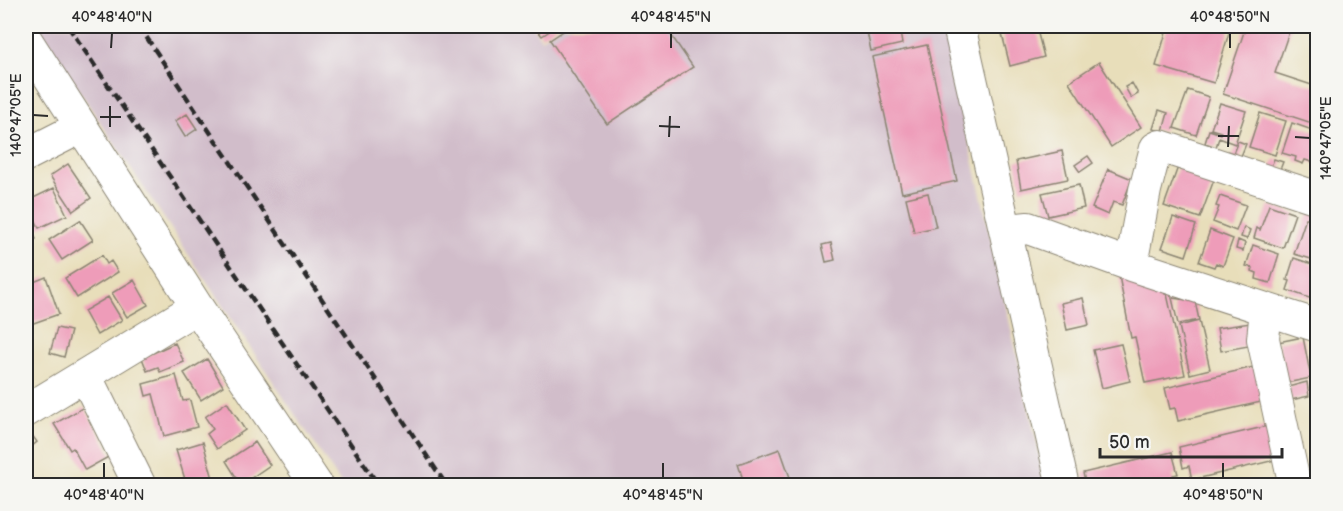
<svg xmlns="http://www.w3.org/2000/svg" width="1343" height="511" viewBox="0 0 1343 511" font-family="'Balsamiq Sans',sans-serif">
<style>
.industrial{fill:#d1bdca}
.building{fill:#ee9cb9}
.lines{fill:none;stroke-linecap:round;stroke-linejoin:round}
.minor-casing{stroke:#8a8472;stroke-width:34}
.minor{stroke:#fff;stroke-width:32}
.rail{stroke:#2b2b2b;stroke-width:4.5;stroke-dasharray:9 4.5;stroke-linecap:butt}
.ticks{fill:none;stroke:#2b2b2b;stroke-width:2}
.neatline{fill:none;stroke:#2b2b2b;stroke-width:2}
.ticks-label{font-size:15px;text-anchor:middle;fill:#2b2b2b}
</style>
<rect width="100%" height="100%" fill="#f6f6f2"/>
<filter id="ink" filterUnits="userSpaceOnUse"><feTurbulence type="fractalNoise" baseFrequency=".0167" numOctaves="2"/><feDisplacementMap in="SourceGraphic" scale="12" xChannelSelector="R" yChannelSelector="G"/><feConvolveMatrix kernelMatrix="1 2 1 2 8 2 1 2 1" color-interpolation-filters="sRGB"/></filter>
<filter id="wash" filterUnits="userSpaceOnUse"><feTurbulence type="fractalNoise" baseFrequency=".008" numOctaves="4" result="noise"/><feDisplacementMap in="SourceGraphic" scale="24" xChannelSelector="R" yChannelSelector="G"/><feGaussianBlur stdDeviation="1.35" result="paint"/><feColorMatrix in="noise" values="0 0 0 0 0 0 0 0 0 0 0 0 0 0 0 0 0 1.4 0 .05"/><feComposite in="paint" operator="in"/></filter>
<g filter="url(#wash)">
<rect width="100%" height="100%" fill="#e8deba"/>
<path class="industrial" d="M36,26h496l9,13 20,-13h382l103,459h-704z"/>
<g id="blocks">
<path class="building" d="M534,26h23l-15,10z
M571,26h94l28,41 -86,57 -57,-84z
M873,26h26l3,18 -31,7 -5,-24z
M1000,26h36l8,31 -34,9z
M1168,26h63l-17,57 -58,-17z
M1246,26h45l-16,47 43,14v38l-95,-31z
M927,45l30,136 -55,12 -30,-136z
M1099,62l42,65 -30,20 -42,-65z
M1132,83l6,11 -7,4 -6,-11z
M1188,90l21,7 -13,38 -22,-7z
M1220,103l26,8 -11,33 -16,-6 -3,9 -11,-4 4,-13 12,4v-2l-10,-3z
M26,107l5,16 -5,2z
M1159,110l9,3 -5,18 -10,-2z
M1260,113l26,8 -11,34 -26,-8z
M187,114l10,15 -12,8 -10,-16z
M1292,123l26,9v23l-3,8 -10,-3 -2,4 -8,-3 1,-4 -14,-4z
M1238,141l8,3 -7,17 -8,-3z
M1062,151l6,28 -47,10 -5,-28z
M1088,156l5,7 -13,9 -5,-7z
M1274,159l9,3 -4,10 -9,-3z
M68,164l23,34 -18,13 -23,-35z
M1179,164l36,13 -15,41 -36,-12z
M1108,169l24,10 -10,26 -9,-3 -5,13 -16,-7z
M1079,185l5,23 -36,8 -6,-23z
M54,188l13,27 -28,13 -12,-27z
M928,193l8,34 -22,5 -8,-34z
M1220,196l26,9 -10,26 -23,-9 6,-15 -3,-1z
M1269,205l26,9 -12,34 -29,-10 3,-10 3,2z
M1311,209l7,2v50l-24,-7 12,-36h2z
M1173,217l23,8 -10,31 -24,-8z
M26,219l10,20 -10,6z
M80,220l13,20 -31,20 -13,-20z
M1244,227l6,3 -3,9 -6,-2z
M1210,230l23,9 -10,27 -7,-3 -2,4 -15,-5z
M1238,240l7,3 -2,8 -7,-2z
M831,243l4,17 -9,2 -4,-17z
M1253,245l26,9 -9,29 -14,-4 1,-6 -5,-2 1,-3 -7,-2z
M102,255l5,9 4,-3 7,11 -41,26 -12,-20z
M1294,258l24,8v22l-2,5 -7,5 -22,-8 3,-9 -3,-1z
M1119,276l45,12 1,6h2l18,81 -40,8 -10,-46 -4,1z
M46,277l13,37 -31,11 -2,-8v-32z
M134,280l14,25 -21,12 -15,-24z
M108,297l14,23 -25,15 -13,-24z
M1083,298l6,27 -22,5 -6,-27z
M1172,298l23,3 4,19 -21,4z
M1199,321l11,48 -20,5 -11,-48z
M1250,323l4,22 -33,6 -4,-23z
M57,328l14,3 -7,26 -14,-4z
M1303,337l8,41 -25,5 -8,-41z
M175,343l9,19 -24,10 -2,-5 -11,4 -5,-13z
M1121,344l9,37 -28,7 -9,-38z
M1318,353v23h-2l-4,-22z
M207,359l16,27 -22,14 -17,-27z
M1258,366l3,36 -83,19 -3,-13 -5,1 -5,-21z
M176,375l7,26 7,-1 7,27 -33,9 -11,-42 -7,2 -3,-12z
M1307,382l2,14 -18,4 -3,-13z
M227,402l18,28 -28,19 -10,-15 6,-5 -8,-12z
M84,407l28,48 -27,15 -12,-22 -3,2 -16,-26z
M1272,425l3,35 -83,20 -3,-14 -6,2 -4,-21z
M26,427l11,15 -11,9z
M203,442l12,44h-28l-11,-36z
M255,442l15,23 -29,20 -15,-24z
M780,449l13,37h-48l-7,-22z
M1172,452l6,22 -5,1 2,11h-89l-3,-13z
M26,470l9,16h-9z"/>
</g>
</g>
<g filter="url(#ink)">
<use href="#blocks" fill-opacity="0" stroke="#8a8472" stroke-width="1.5"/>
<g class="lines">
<defs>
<path id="minor" d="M959,26l104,460
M26,40l171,267 120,179
M26,155l55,-28
M1006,230l22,-2 103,37 187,61
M1131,265l14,-75 11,-42 4,-2 158,52
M1266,309l-3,30 32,147
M85,375l55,111
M26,411l171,-104"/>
</defs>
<use href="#minor" class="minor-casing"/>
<use href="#minor" class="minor"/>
<path class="rail" d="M68,26l311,460
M139,26l308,460"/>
</g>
</g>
<path class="ticks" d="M111,48l1,-15M671,48v-15M1230,48v-15M33,115l15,1M100,117h21M659,126l21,1M110,127v-21M1218,136h21M669,137l1,-21M1295,137l15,1M1228,147l1,-21M104,478v-15M663,478v-15M1223,478v-15"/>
<rect width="1343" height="511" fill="none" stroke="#f6f6f2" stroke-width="66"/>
<path d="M1100 448v9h182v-9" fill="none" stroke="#2b2b2b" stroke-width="3"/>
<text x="1109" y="448" font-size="18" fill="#2b2b2b" stroke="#f6f6f2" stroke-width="4.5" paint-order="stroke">50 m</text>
<rect x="33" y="33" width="1277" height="445" class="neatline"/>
<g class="ticks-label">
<text x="112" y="22">40°48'40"N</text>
<text x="671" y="22">40°48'45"N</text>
<text x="1230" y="22">40°48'50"N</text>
<text transform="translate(16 115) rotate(-90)" y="5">140°47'05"E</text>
<text transform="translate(1326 138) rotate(-90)" y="5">140°47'05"E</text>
<text x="104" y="500">40°48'40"N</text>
<text x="663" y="500">40°48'45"N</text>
<text x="1223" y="500">40°48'50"N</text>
</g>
</svg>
